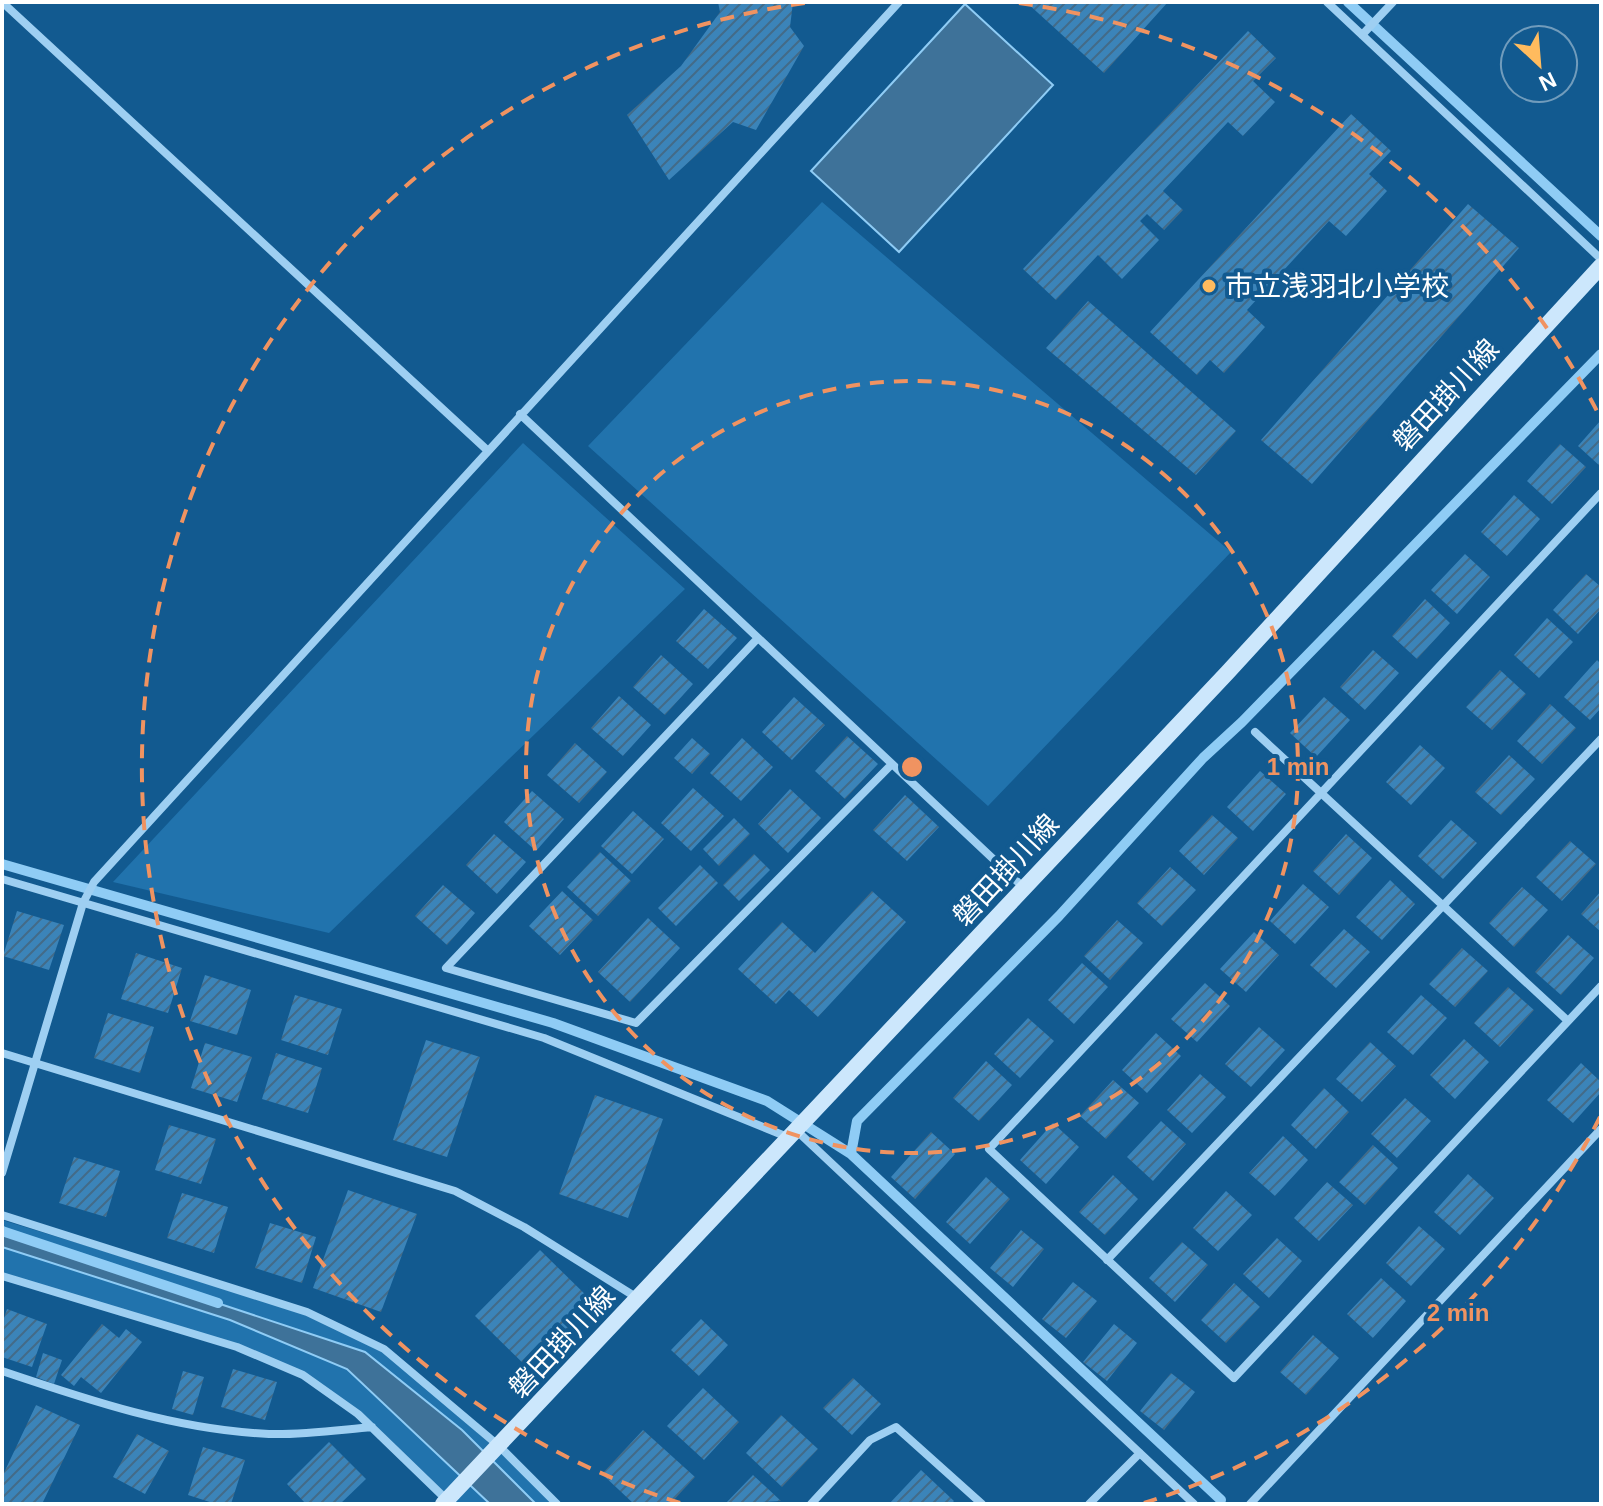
<svg xmlns="http://www.w3.org/2000/svg" width="1603" height="1506" viewBox="0 0 1603 1506" font-family="Helvetica,'Noto Sans JP',sans-serif">
<style>
.grass{fill:#2173ad}
.water{fill:#3e7299;stroke:#8fccf5;stroke-width:2}
.lines{fill:none;stroke-linecap:round;stroke-linejoin:round}
.stream{stroke:#8fccf5;stroke-width:10}
.building{fill:url(#building-hatch)}
.street{stroke:#9ecff2;stroke-width:8}
.secondary{stroke:#cce7fc;stroke-width:16}
.ring{fill:none;stroke:#f09361;stroke-width:4;stroke-dasharray:14 10}
.poi-dot{fill:#ffbb5e;stroke:#125a90;stroke-width:3}
.labels{text-anchor:middle;dominant-baseline:central;stroke-width:8;stroke-linejoin:round;paint-order:stroke}
.poi-label{font-size:28px;fill:#fff;stroke:#125a90;text-anchor:start}
.street-label{font-size:28px;fill:#fff;stroke:#125a90}
.centre{fill:#f09361;stroke:#125a90;stroke-width:4}
.ring-label{font-size:24px;text-anchor:middle;font-weight:bold;fill:#f09361;stroke:#125a90;stroke-width:8;stroke-linejoin:round;paint-order:stroke}
</style>
<defs>
<pattern id="building-hatch" width="6" height="6" patternUnits="userSpaceOnUse" patternTransform="scale(2)"><rect width="6" height="6" fill="#3b84b9"/><path d="M-1 1l2-2M0 6l6-6M5 7l2-2" fill="none" stroke="#436b88"/></pattern>
</defs>
<rect width="100%" height="100%" fill="#125a90"/>
<path class="grass" d="M822,202l409,350 -243,254 -400,-360z
M523,443l162,146 -356,344 -216,-51z
M2,1220l314,96 77,41 164,147h-99l-153,-131 -167,-56 -136,-37z"/>
<path class="water" d="M965,4l88,81 -154,167 -88,-81z
M2,1226l13,10 350,116 97,78 74,74h-46l-143,-135 -117,-49 -228,-73z"/>
<g class="lines">
<path class="stream" d="M1348,2l253,234
M2,864l551,159 214,78 84,53 370,346
M851,1154l6,-33 202,-205 144,-158 39,-36 359,-368
M2,1231l216,72"/>
</g>
<path class="building" d="M718,2h75l-3,25 14,19 -48,84 -23,-8 -64,58 -42,-65 54,-49 39,-54z
M1026,2h142l-64,71z
M1248,31l28,27 -23,23 22,21 -32,34 -15,-14 -65,69 20,19 -19,20 -17,-16 -7,7 19,19 -37,39 -24,-24 -42,45 -33,-31z
M1351,114l40,37 -22,23 18,17 -41,45 -17,-15 -82,89 18,17 -41,46 -14,-13 -13,15 -47,-43z
M1468,204l51,44 -207,236 -51,-44z
M1088,301l148,130 -40,44 -150,-127z
M1601,420v47l-23,-21z
M1560,444l26,23 -34,37 -25,-23z
M1514,495l26,24 -33,37 -26,-24z
M1465,554l25,23 -33,37 -26,-24z
M1586,574l15,13v22l-23,25 -25,-24z
M1425,599l25,24 -33,36 -25,-23z
M704,609l33,29 -29,31 -32,-28z
M1547,618l26,24 -34,36 -25,-23z
M1373,650l26,23 -34,37 -25,-23z
M661,655l32,29 -28,31 -32,-28z
M1597,660l4,4v44l-11,12 -26,-23z
M1500,670l26,24 -34,36 -26,-23z
M619,696l32,29 -28,31 -32,-28z
M794,697l31,28 -33,35 -30,-28z
M1324,697l26,23 -34,37 -26,-24z
M1550,704l26,24 -34,36 -25,-23z
M847,736l31,28 -33,35 -30,-28z
M692,738l18,16 -18,20 -18,-16z
M742,738l31,29 -32,34 -31,-28z
M575,743l32,29 -28,31 -32,-28z
M1420,745l25,23 -34,37 -25,-23z
M1509,755l26,24 -34,36 -26,-23z
M1260,771l26,23 -33,37 -26,-24z
M693,788l31,28 -33,35 -30,-28z
M790,789l31,29 -33,35 -30,-29z
M532,791l32,28 -28,32 -32,-29z
M905,795l34,32 -32,34 -34,-31z
M633,811l31,28 -32,35 -31,-28z
M1212,815l26,23 -34,37 -25,-24z
M734,818l16,16 -31,32 -16,-17z
M1451,820l26,23 -34,36 -25,-23z
M494,834l32,28 -29,32 -31,-29z
M1346,834l26,24 -33,37 -26,-24z
M1570,841l26,23 -34,37 -26,-24z
M600,852l31,29 -33,35 -31,-29z
M754,854l16,16 -31,31 -16,-16z
M700,865l18,18 -42,43 -18,-18z
M1170,867l26,23 -34,36 -25,-23z
M1390,880l25,24 -33,36 -26,-23z
M1303,884l26,23 -34,37 -25,-23z
M443,885l32,28 -28,32 -32,-29z
M1522,887l26,23 -34,37 -25,-24z
M562,891l31,29 -33,35 -31,-29z
M872,891l34,31 -88,95 -29,-27 -13,14 -38,-35 44,-47 33,31z
M1601,891v41l-20,-18z
M17,911l47,14 -15,45 -46,-14z
M648,918l32,30 -50,54 -32,-30z
M1117,920l26,23 -33,37 -26,-24z
M1344,929l26,23 -34,36 -26,-23z
M1254,932l25,23 -33,37 -26,-23z
M1568,935l26,23 -33,37 -26,-23z
M1462,948l26,23 -33,36 -26,-23z
M136,953l46,15 -14,45 -47,-14z
M1082,963l26,24 -34,37 -26,-24z
M205,975l46,15 -14,45 -47,-14z
M1205,983l25,23 -33,36 -26,-23z
M1508,987l26,23 -34,37 -26,-24z
M295,995l47,14 -14,46 -47,-15z
M1421,995l26,23 -34,37 -26,-23z
M108,1013l46,14 -14,46 -46,-15z
M1028,1018l26,23 -34,37 -26,-24z
M1259,1027l26,23 -34,37 -26,-23z
M1156,1033l25,23 -34,37 -25,-23z
M1464,1039l25,23 -34,37 -25,-24z
M426,1040l54,17 -33,100 -54,-17z
M1370,1042l26,24 -34,36 -26,-23z
M205,1043l47,14 -15,45 -46,-14z
M276,1053l46,15 -14,45 -46,-14z
M986,1061l26,24 -33,36 -26,-23z
M1581,1063l20,19v10l-28,31 -26,-23z
M1200,1074l26,23 -34,36 -25,-23z
M1113,1080l26,23 -33,36 -26,-23z
M1324,1088l25,24 -33,37 -25,-24z
M595,1095l68,24 -35,99 -69,-24z
M1405,1098l26,23 -34,37 -26,-24z
M1161,1121l25,23 -33,37 -26,-24z
M1053,1123l26,24 -33,37 -26,-24z
M169,1125l47,14 -15,45 -46,-14z
M931,1132l24,22 -40,45 -24,-22z
M1283,1136l25,24 -33,36 -26,-23z
M1373,1145l25,23 -33,37 -26,-23z
M74,1157l46,14 -14,46 -47,-14z
M1468,1174l26,24 -34,37 -26,-23z
M1113,1175l25,24 -33,36 -26,-23z
M986,1177l24,22 -40,45 -24,-22z
M1327,1182l26,23 -34,36 -25,-23z
M348,1190l69,24 -36,98 -68,-24z
M1226,1191l26,24 -34,36 -25,-23z
M182,1193l46,14 -14,46 -47,-15z
M270,1223l46,14 -14,46 -47,-15z
M1419,1226l26,23 -34,37 -25,-23z
M1021,1230l23,19 -31,38 -23,-19z
M1277,1238l25,23 -33,37 -26,-24z
M1182,1242l26,23 -33,37 -26,-24z
M540,1250l56,55 -65,66 -56,-55z
M1381,1278l25,23 -33,37 -26,-24z
M1073,1282l24,19 -31,37 -24,-19z
M1234,1283l26,24 -34,36 -25,-23z
M7,1309l40,15 -15,43 -30,-10v-33z
M701,1319l27,26 -29,31 -28,-26z
M102,1324l17,14 7,-9 16,13 -41,51 -20,-16 -7,9 -13,-11z
M1114,1324l23,19 -30,38 -24,-19z
M1313,1335l26,23 -33,37 -26,-23z
M43,1353l19,7 -8,24 -18,-7z
M233,1369l44,13 -12,38 -44,-13z
M183,1371l21,6 -11,38 -21,-6z
M1171,1373l24,19 -31,38 -24,-19z
M853,1378l28,26 -29,31 -29,-27z
M703,1388l36,34 -35,38 -37,-34z
M36,1405l44,20 -38,79h-40v-27z
M781,1415l37,34 -36,38 -36,-34z
M643,1430l52,47 -25,27h-36l-32,-30z
M137,1434l32,17 -24,43 -32,-17z
M329,1442l37,37 -26,25h-34l-19,-20z
M203,1447l42,13 -14,44h-15l-28,-9z
M921,1470l33,31 -3,3h-62z
M753,1475l28,26 -56,3z"/>
<g class="lines">
<path class="street" d="M2,2l485,448
M1327,2l274,257
M1362,35l31,-33
M520,414l504,474
M1601,493l-612,656 245,229 367,-392
M758,638l-312,330 190,55 256,-259
M1255,732l313,289
M2,879l542,159 246,100
M2,1053l453,138 69,36 115,72
M797,1131l397,373
M2,1173l81,-270 11,-21 805,-880
M2,1215l305,97 77,37 115,97 58,58
M1107,1260l494,-521
M2,1276l235,71 66,28 55,39 91,88
M2,1371c86,29 175,59 267,63 34,1 69,-4 103,-7
M811,1504l59,-64 26,-13 86,77
M1089,1504l51,-51
M1250,1504l351,-375"/>
<path class="secondary" d="M443,1504l784,-831 374,-407"/>
</g>
<g class="ring">
<circle cx="912" cy="767" r="386"/>
<path d="M1600 1117A772 772 0 0 1 1144 1503M680 1503A772 772 0 0 1 805 3M1019 3A772 772 0 0 1 1600 417"/>
</g>
<circle class="poi-dot" cx="1209" cy="286" r="8"/>
<g class="labels">
<g class="poi-label">
<text x="1225" y="286">市立浅羽北小学校</text>
</g>
<g class="street-label">
<text transform="translate(1446 395) rotate(-47)">磐田掛川線</text>
<text transform="translate(1006 870) rotate(-47)">磐田掛川線</text>
<text transform="translate(562 1342) rotate(-47)">磐田掛川線</text>
</g>
</g>
<circle cx="912" cy="767" r="12" class="centre"/>
<g class="ring-label">
<text x="1298" y="775">1 min</text>
<text x="1458" y="1321">2 min</text>
</g>
<rect width="1603" height="1506" fill="none" stroke="#ffffff" stroke-width="8"/>
<g transform="translate(1539 64) rotate(154)"><circle r="38" fill="#125a90" stroke="#719cbc" stroke-width="2"/>
<path d="M0-6L14 30L0 20L-14 30Z" fill="#ffbb5e"/>
<text y="-12" font-size="22" font-weight="bold" text-anchor="middle" fill="#ffffff">N</text>
</g>
</svg>
